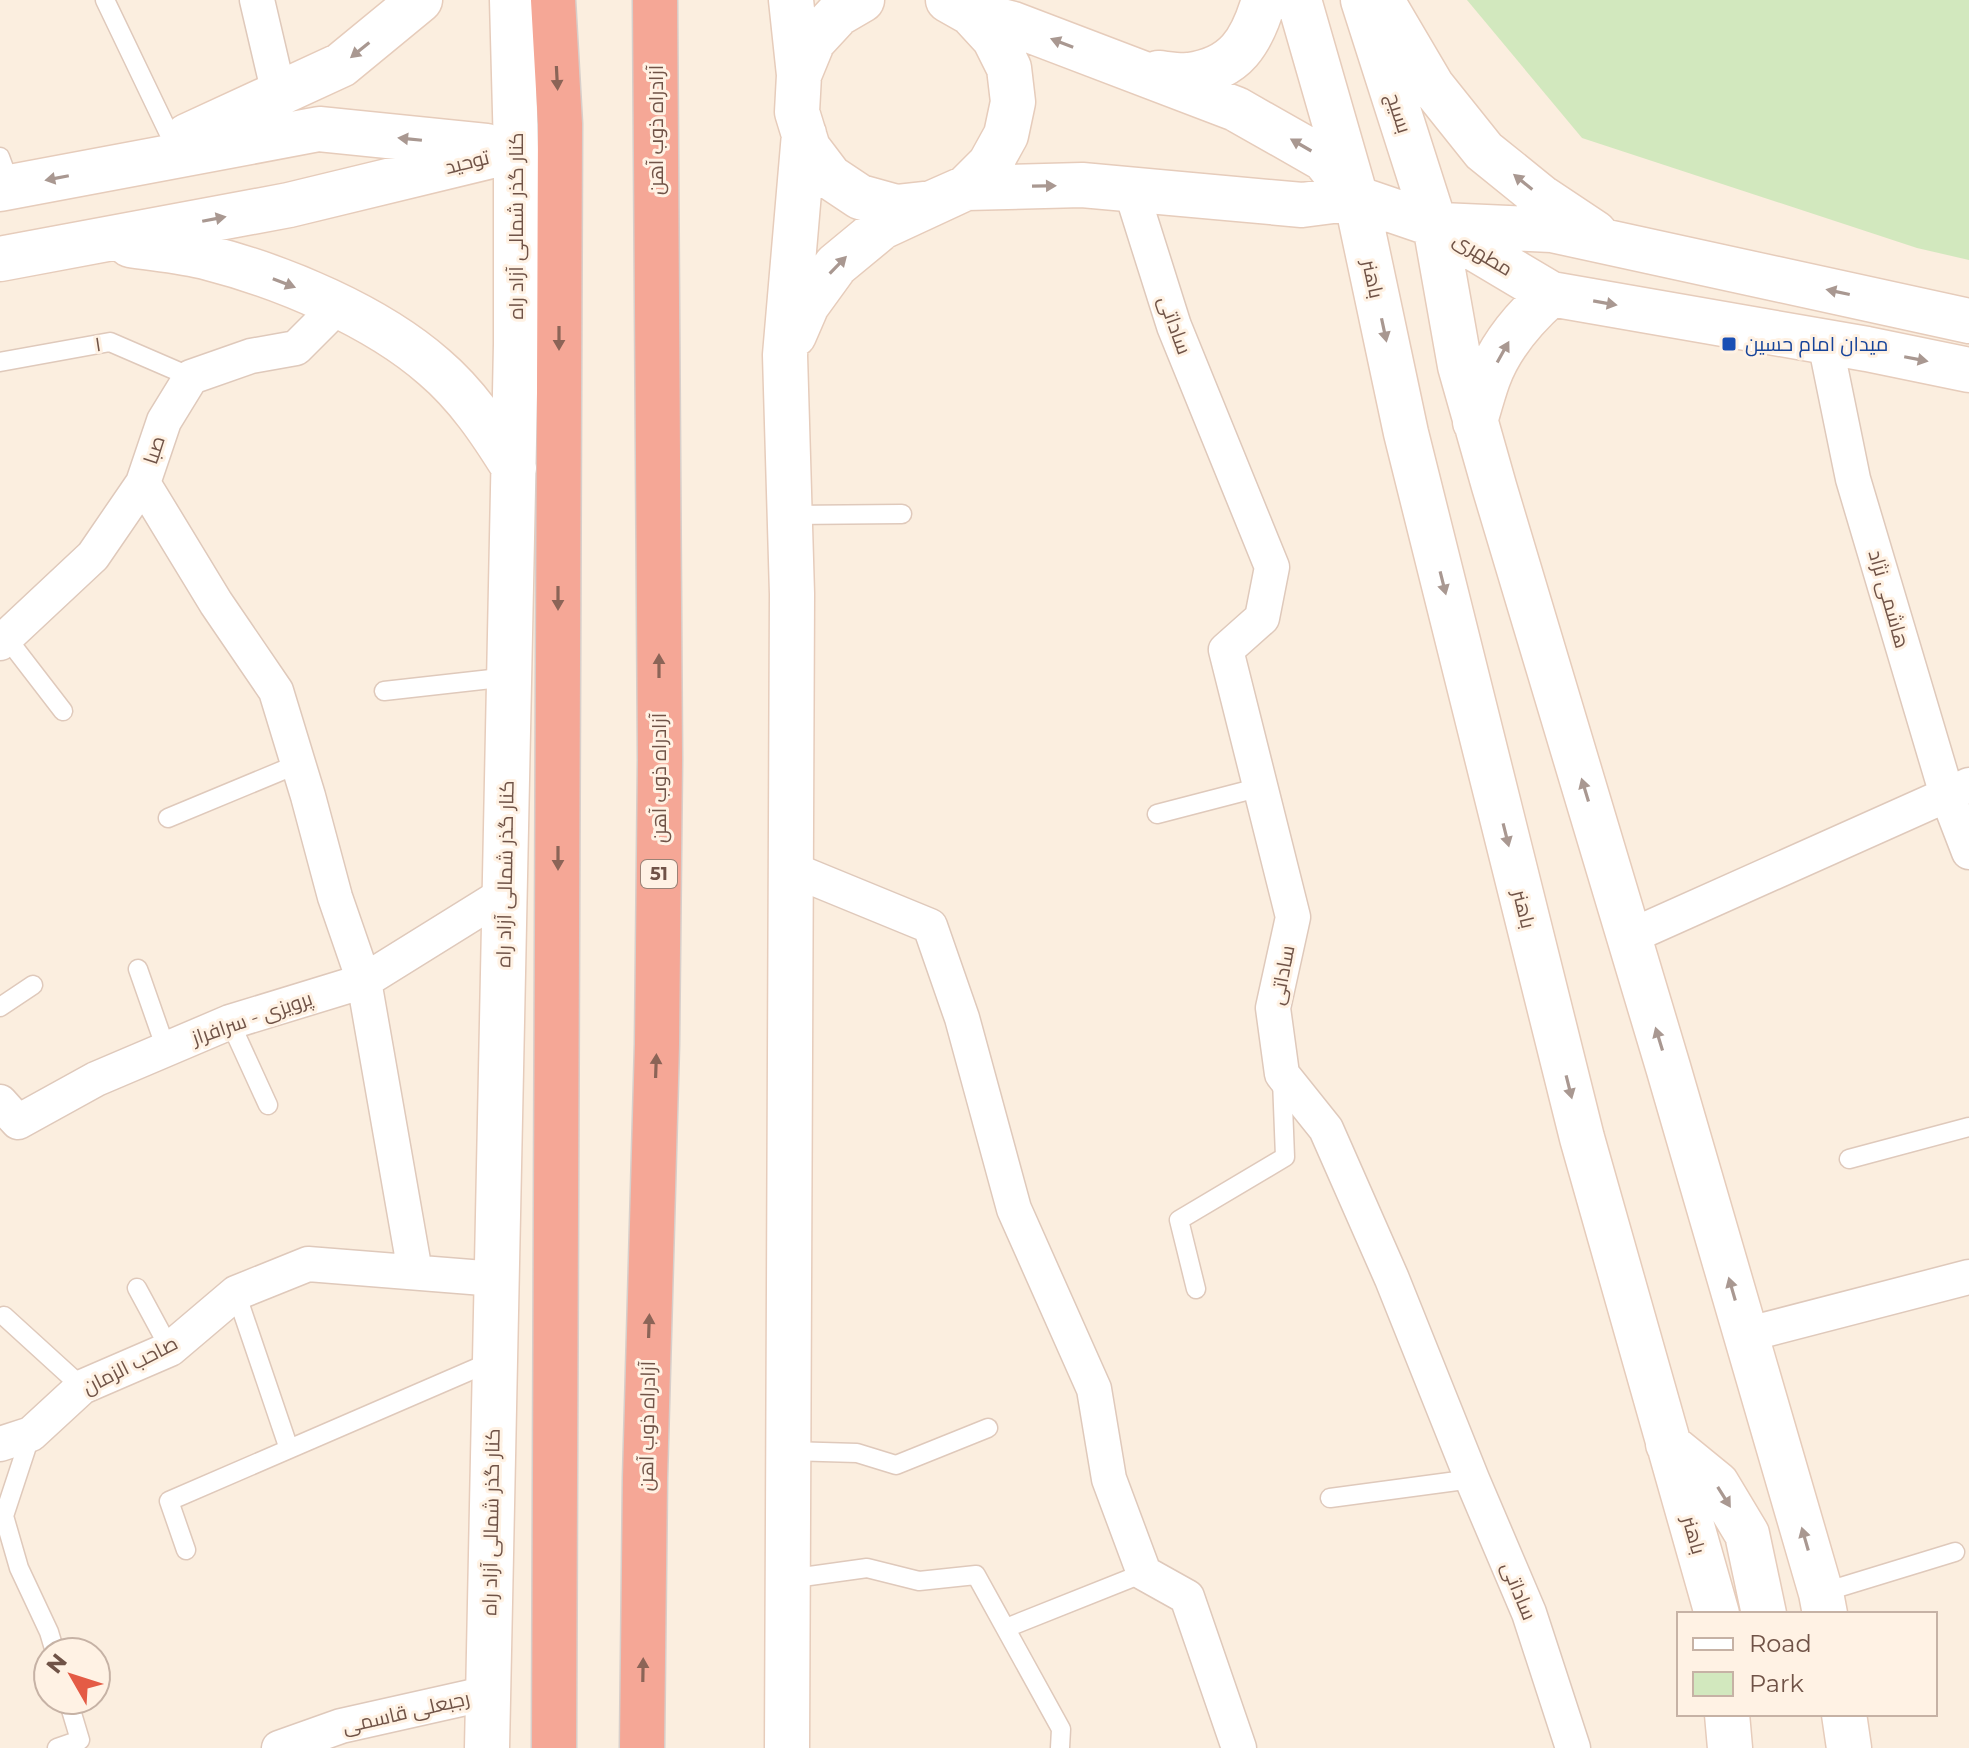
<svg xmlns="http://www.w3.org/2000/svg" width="1969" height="1748" viewBox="0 0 1969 1748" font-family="Montserrat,Cairo,sans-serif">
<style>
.green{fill:#d2e8be}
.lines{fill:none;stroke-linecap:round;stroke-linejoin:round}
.service-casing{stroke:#dfc9bb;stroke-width:21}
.minor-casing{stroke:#dfc9bb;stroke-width:37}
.secondary-casing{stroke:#e6ccbb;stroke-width:47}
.motorway-casing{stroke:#d7cfcb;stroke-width:47}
.service{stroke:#fff;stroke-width:18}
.minor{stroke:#fff;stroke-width:34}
.secondary{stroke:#fff;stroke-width:44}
.motorway{stroke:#f5a796;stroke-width:44}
.oneway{fill:#a99891}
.oneway2{fill:#8b6457}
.transit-dot{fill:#1a4fb4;stroke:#fff2e4;stroke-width:3}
.labels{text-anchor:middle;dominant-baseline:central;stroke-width:6;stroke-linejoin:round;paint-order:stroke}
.shield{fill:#fff2e4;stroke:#9b8376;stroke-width:2}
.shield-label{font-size:18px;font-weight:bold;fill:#705347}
.street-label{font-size:20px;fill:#705347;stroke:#fff2e4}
.transit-label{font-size:20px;fill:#164399;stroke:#fff2e4;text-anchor:start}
</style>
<rect width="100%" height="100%" fill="#fbeedf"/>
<path class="green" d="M1467,0h502v260l-52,-12 -335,-110z"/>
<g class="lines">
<defs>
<path id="service" d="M105,0l68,142
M0,157l11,30
M0,362l110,-20 81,35
M790,515l112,-1
M6,637l57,74
M384,691l125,-14
M1157,814l104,-27
M168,818l130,-54
M138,969l28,80
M0,1007l33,-22
M230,1022l38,83
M1849,1159l120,-32
M137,1288l33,61
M1196,1289l-17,-69 106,-63 -3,-77
M236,1293l53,156
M4,1316l78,71
M31,1434l-27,82 15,52 30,64 6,20
M789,1451l68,2 39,12 92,-37
M1330,1498l142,-19
M186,1550l-17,-49 326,-141
M788,1579l79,-11 52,13 57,-6 85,154 -1,19
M1821,1593l134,-41
M1006,1628l138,-55
M57,1748l23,-8 -12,-40"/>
<path id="minor" d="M257,0l22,94
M1131,190l43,136 98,241 -10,51 -36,32 67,267 -20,91 9,66 44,55 66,150 80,200 57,134 44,135
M1825,342l28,137 94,316 22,57
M143,483l73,120 60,88 32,105 27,101 29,84 51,291
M0,643l93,-87 50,-73 21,-62 27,-44 60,-21 45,-8 42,-42
M791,869l139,57 32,92 52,191 80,180 15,90 35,94 43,24 52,151
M1629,937l340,-152
M0,1102l18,20 78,-43 134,-57 134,-41 140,-87
M1745,1335l224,-58
M0,1444l31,-10 51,-47 88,-38 66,-56 72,-29 188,15
M279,1748l62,-22 147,-33"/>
<path id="secondary" d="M791,0l8,75
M862,0l-24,14 -25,27 -14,34 -2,37 11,36 22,29 30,20 36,10 36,-4 34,-15 24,-24 16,-29 7,-33 -4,-34 -15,-30 -23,-25 -23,-13
M1299,0l57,198 50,235 176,705 135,476
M1363,0l72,225 25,141 34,120 174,581 153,526 4,21
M1382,1l50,85 52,65 57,46 54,36
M971,13l42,11 223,85 88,50 28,35
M1158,73c10,1 21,3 31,2 47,-6 63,-34 75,-75
M187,136l154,-71 79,-65
M0,189l319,-60 167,17
M1441,225l111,5 417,91
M130,245c26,4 53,6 79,13 74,19 167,58 225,109 33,28 57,64 80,101
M0,259l289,-54 227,-55
M794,335l13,-30 29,-40 46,-38 84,-39 116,-3 220,20 54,-7 79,27 116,69 316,55 102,21
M1475,422c4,-14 8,-29 13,-43 12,-33 37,-62 63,-85
M1668,1444l49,40 30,50 17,80
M1727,1714l3,34
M1844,1714l5,34
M487,1748l29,-1404v-194l-4,-150
M787,1748l5,-1154 -7,-239 19,-221"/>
<path id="motorway" d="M553,0l7,124 -6,1624
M642,1748l3,-270 12,-434 3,-284 -5,-760"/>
</defs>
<use href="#service" class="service-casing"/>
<use href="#minor" class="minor-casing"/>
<use href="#secondary" class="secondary-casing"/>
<use href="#motorway" class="motorway-casing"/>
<use href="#service" class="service"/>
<use href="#minor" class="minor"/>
<use href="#secondary" class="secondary"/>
<use href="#motorway" class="motorway"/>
</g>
<defs><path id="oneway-solid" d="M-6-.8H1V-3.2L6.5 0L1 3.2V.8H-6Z" transform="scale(2)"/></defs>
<g class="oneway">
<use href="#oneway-solid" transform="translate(1062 43) rotate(-159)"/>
<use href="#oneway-solid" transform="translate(360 50) rotate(141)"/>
<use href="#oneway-solid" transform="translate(410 139) rotate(-174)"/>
<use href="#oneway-solid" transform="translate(1301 145) rotate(-150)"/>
<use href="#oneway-solid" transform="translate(57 178) rotate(169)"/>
<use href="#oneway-solid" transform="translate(1523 182) rotate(-141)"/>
<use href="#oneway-solid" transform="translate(1044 186) rotate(-1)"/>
<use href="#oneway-solid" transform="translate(214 219) rotate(-11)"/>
<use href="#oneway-solid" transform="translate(838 265) rotate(-46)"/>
<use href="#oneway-solid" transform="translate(284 283) rotate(21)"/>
<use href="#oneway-solid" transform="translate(1838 292) rotate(-168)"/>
<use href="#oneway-solid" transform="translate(1605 303) rotate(10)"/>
<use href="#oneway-solid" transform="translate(1384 330) rotate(78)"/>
<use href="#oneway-solid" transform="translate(1503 352) rotate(-61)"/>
<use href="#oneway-solid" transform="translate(1916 359) rotate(11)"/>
<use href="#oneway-solid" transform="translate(1443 583) rotate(76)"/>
<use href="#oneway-solid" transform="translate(1585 790) rotate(-107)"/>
<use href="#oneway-solid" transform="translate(1506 835) rotate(76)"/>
<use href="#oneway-solid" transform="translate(1659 1039) rotate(-107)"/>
<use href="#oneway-solid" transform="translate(1569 1087) rotate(76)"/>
<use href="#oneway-solid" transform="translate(1732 1289) rotate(-106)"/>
<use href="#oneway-solid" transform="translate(1724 1497) rotate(58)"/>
<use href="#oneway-solid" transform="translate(1805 1539) rotate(-106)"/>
</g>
<g class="oneway2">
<use href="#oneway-solid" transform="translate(557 78) rotate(87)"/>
<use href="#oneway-solid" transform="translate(559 338) rotate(90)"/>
<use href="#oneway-solid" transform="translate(558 598) rotate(90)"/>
<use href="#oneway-solid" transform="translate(659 666) rotate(-90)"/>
<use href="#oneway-solid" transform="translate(558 858) rotate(90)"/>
<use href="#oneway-solid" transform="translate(656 1066) rotate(-88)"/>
<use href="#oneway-solid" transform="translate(649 1326) rotate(-88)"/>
<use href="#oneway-solid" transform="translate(643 1670) rotate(-89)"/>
</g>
<rect class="transit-dot" x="1721" y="336" width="16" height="16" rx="4"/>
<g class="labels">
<rect class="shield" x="641" y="860" width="36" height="28" rx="6"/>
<g class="shield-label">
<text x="659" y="874">51</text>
</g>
<g class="street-label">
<text transform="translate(1399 113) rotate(72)">بسیج</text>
<text transform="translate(656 130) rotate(-90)">آزادراه ذوب آهن</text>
<text transform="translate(467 162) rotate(-14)">توحید</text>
<text transform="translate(516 226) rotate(-90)">کنار گذر شمالی آزاد راه</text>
<text transform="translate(1483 254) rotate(31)">مطهری</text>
<text transform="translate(1373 279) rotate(78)">باهنر</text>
<text transform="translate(1175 325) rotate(70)">ساداتی</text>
<text transform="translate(98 344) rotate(-9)">۱</text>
<text transform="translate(154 450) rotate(-72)">صبا</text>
<text transform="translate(1889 599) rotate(74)">هاشمی نژاد</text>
<text transform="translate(659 778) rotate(-90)">آزادراه ذوب آهن</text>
<text transform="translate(505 874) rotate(-89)">کنار گذر شمالی آزاد راه</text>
<text transform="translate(1524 909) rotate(76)">باهنر</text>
<text transform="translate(1282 975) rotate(-79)">ساداتی</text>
<text transform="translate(252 1018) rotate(-19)">پرویزی - سرافراز</text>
<text transform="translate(130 1365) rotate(-27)">صاحب الزمان</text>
<text transform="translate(647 1426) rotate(-89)">آزادراه ذوب آهن</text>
<text transform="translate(491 1522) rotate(-89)">کنار گذر شمالی آزاد راه</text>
<text transform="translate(1694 1535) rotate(74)">باهنر</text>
<text transform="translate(1519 1591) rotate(68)">ساداتی</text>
<text transform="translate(406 1712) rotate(-13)">رجبعلی قاسمی</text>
</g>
<g class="transit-label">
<text x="1745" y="344">میدان امام حسین</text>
</g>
</g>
<rect x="1677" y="1612" width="260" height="104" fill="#fff2e4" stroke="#c6b2a5" stroke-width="2"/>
<rect x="1693" y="1638" width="40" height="12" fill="#ffffff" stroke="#c6b2a5" stroke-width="2"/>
<text x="1749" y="1652" font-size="24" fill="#705347">Road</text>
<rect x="1693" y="1672" width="40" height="24" fill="#d2e8be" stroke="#c6b2a5" stroke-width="2"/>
<text x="1749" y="1692" font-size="24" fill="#705347">Park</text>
<g transform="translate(72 1676) rotate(309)"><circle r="38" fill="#fff2e4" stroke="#c6b2a5" stroke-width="2"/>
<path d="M0-6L14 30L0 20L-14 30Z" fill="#e45b45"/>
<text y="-12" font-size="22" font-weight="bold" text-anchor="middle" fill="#705347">N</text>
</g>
</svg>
